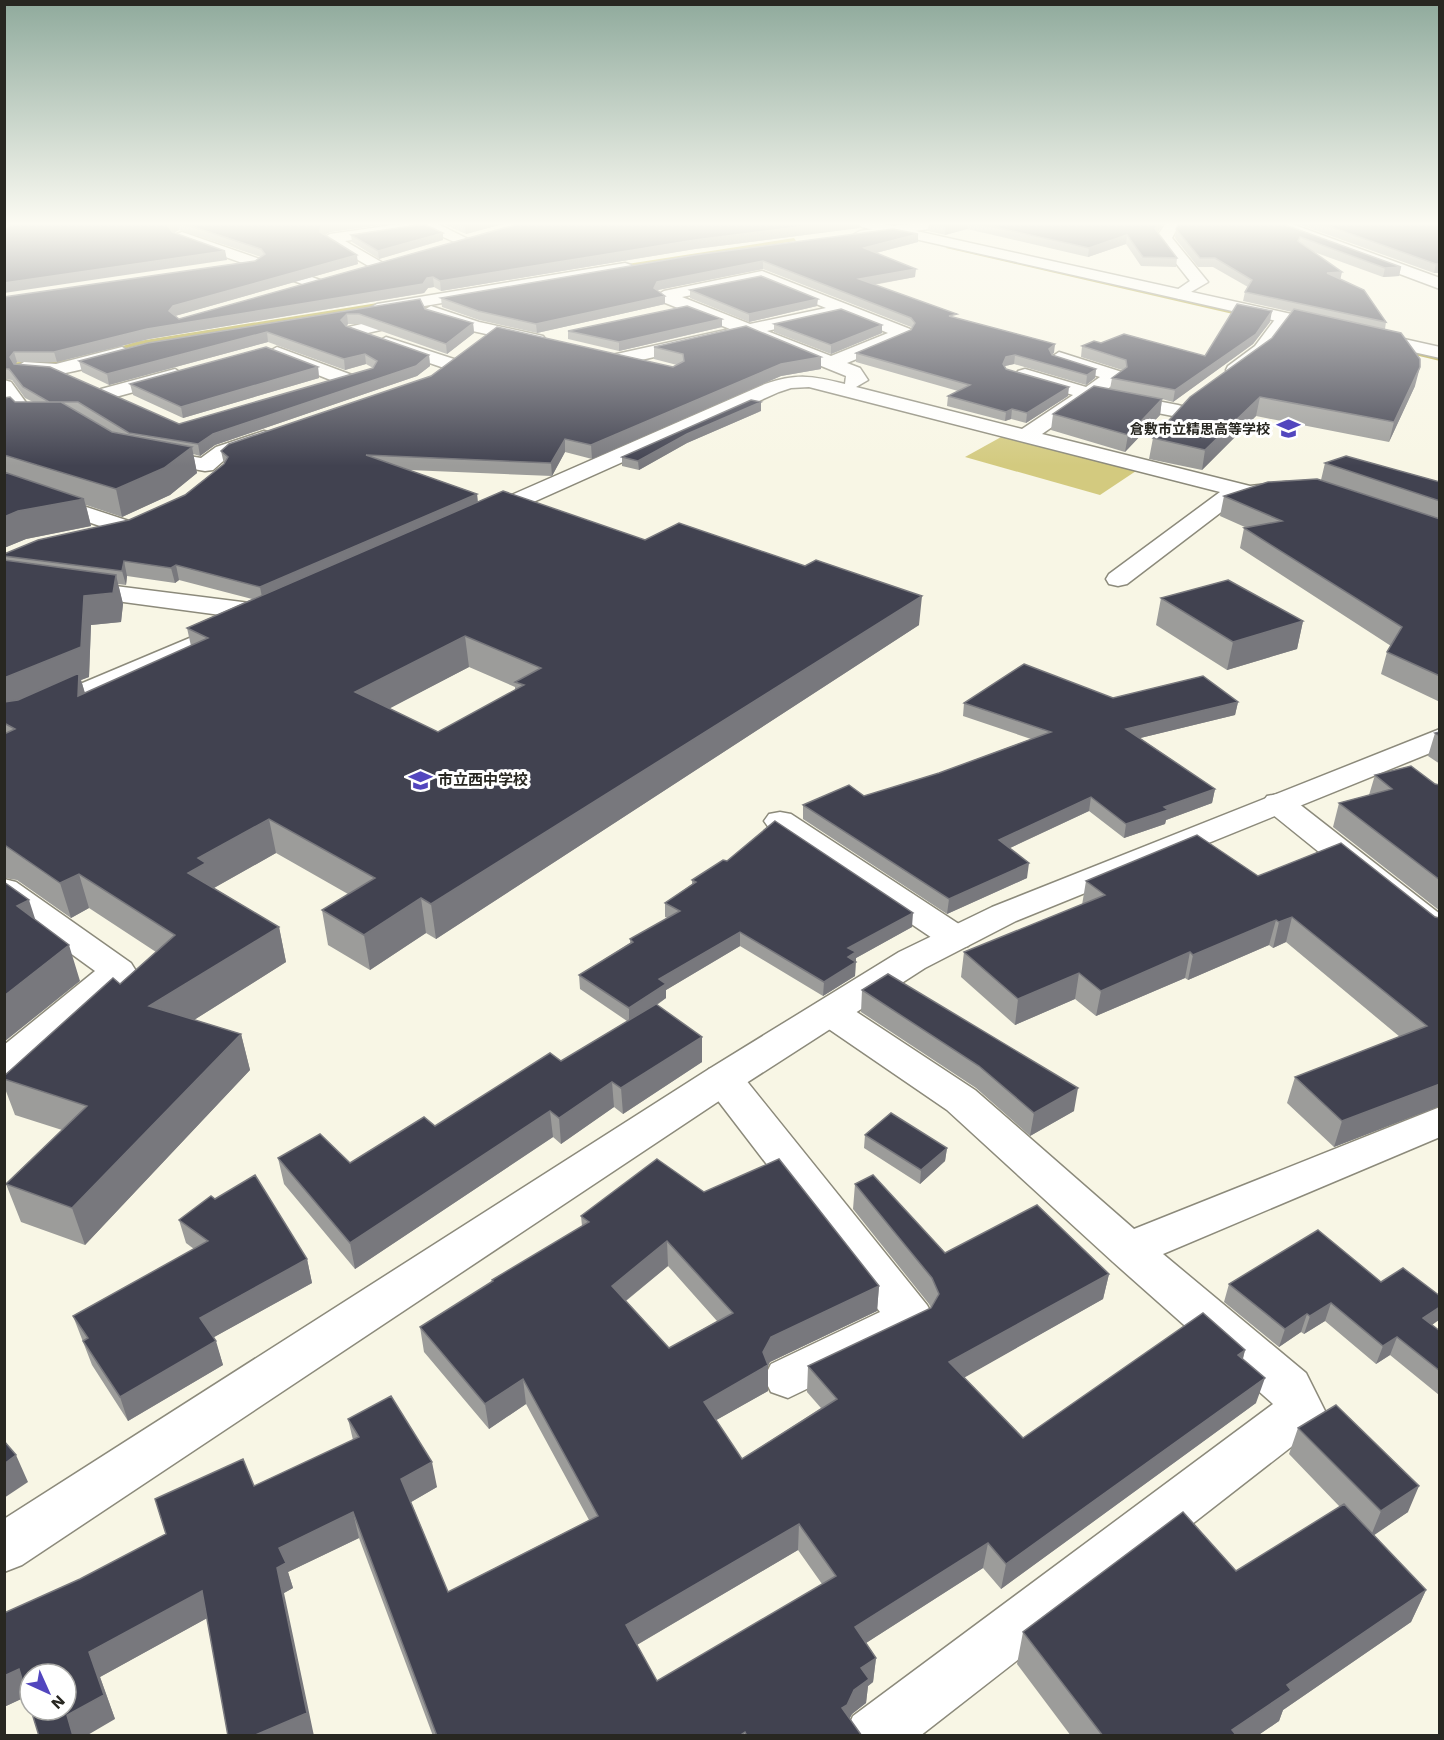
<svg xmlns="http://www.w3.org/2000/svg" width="1444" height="1740" viewBox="0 0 1444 1740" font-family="'Work Sans','Noto Sans JP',sans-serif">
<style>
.green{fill:#d3ca7f}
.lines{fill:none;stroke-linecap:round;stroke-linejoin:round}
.stream{fill:#a99c2b;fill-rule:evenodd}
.minor-casing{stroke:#8c8a7b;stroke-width:3}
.tertiary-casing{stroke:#8c8a7b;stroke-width:3}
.primary-casing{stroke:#8c8a7b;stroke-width:3}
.minor{fill:#fff;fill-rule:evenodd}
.tertiary{fill:#fff;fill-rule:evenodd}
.primary{fill:#fff;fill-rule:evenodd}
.wall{fill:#9c9c9a;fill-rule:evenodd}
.shaded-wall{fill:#78787d}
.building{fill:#414250;stroke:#78787d;stroke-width:1.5;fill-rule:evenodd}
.labels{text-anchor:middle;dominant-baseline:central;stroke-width:6;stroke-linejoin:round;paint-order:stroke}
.far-poi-label{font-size:14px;font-weight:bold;fill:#282721;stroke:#fff;text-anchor:end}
.poi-label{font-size:15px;font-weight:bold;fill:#282721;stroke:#fff;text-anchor:start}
</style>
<rect width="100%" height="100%" fill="#f8f6e5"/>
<path class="green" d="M1003,436l133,35 -36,24 -135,-38z"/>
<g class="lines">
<path class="stream" d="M794,238l2,3 -185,28 -3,-2z
M948,245l298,68 3,2 -3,2 -300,-69z
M390,301l2,3 -253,41 -30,8 -3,-2 33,-10z
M1400,348l40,9v4l-42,-10 -1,-1z
M79,359v2l-2,1 -73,5v-4z"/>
<defs>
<path id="minor" d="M407,223h29l36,18 -3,3h-10l-34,-15 -80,12 38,22 2,3 -2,3 -6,2 -55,-32 8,-5z
M914,223h36l-7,4 -83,12 -7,-4 7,-4z
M1166,223h14l-8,15 36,44 -29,17 -8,-5 19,-13 -34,-43z
M1269,223h20l151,55v11l-169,-63z
M182,232l141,49 2,3 -2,3h-12l-134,-47 -3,-3 3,-3z
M625,263l6,2 2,3 -2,3 -254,43 -9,-5 9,-5z
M762,271l148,58 3,4 -3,4 -63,26 13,5 8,12 -12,7 166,42 51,-34 -55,-16 -2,-4 2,-4 7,-2 61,18 14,-10 -48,-15 -2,-4 9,-6 63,20 2,4 -19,15 73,14 7,2 3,4 -3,4 -7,2 -87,-17 -49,34 208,52 36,-4 8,2 3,5 -3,5c-16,4 -37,8 -53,3l-114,87 -9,2 -9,-2 -3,-5 3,-5 111,-82 -411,-105 -18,1 -12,4 -288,129h-16l-3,-5 3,-5 290,-127c32,-11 48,-8 80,0l1,-8 -99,-40 -128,29 -9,-6 2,-4 118,-26 -72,-29 -2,-4 8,-5zM761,281l65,27 -76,16 -68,-27zM842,314l46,19 -57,23 -64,-25z
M431,306l48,16 64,14 3,4 -9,5 -69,-15 -43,-15 -3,-4z
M1285,313l9,5c-13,18 -41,62 -66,56l-2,-4 2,-4 27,-20 24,-32z
M383,319l9,5 -3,4 -73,17 -9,-5 3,-4z
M386,337l71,23 2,4 -9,6 -70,-24 -3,-4z
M122,347l9,5 -3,4c-20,6 -99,33 -113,12l9,-6 32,2z
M277,347l75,28 3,4 -10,6 -7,-2 -67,-27 -3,-4z
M175,369l9,6 -2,4 -74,20 -10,-6 3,-4z
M4,380l7,2 24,33 22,1 3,4 -3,4 -35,1 -18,-24z
M264,431l7,2 3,4 -3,4 -41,14 -17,15 -8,1 -53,-9 -8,-1 -3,-5 3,-5 8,-1 49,8 15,-11z
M4,480l128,42 4,5 -4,5 -8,2 -120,-40z
M4,572l261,33 9,3 4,5 -4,5 -9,3 -261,-35z
M192,637l9,2 4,6 -4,6 -175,78 -22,5v-18z
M1278,794l11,2 151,118v29l-12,-3 -161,-130 -5,-7 5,-7z
M780,812l11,2 177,116 5,8 -5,8 -12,3 -12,-3 -175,-118 -5,-7 5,-7z
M4,879l12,3 115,81 5,8 -5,8 -113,96 -14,4v-34l91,-74 -91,-66z
M830,1000l13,3 132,87 159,139 306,-122v30l-277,117 143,119 19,38 -7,15 -398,310h-76l9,-20 420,-312 -160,-142 -166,-152 -130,-89 -6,-9 6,-9z
M723,1065l14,4 190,236 7,13 -7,13 -139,67 -17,-6 -7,-14 7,-14 109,-52 -171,-223 -5,-10 5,-10z"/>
<path id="tertiary" d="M1440,729v20l-424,172 -91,47 -188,121 -715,476 -18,7v-53l705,-450 190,-117 93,-45z"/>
<path id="primary" d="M855,223h25l560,124v11l-578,-131z"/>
</defs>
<use href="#minor" class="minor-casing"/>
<use href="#tertiary" class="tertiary-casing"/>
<use href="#primary" class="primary-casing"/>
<use href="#minor" class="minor"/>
<use href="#tertiary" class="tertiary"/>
<use href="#primary" class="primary"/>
</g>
<path class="wall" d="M12,223h381l-63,9 -6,3 34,29 -183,52 4,3 343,-96h337v5l-164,21 -254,42 -7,-4 -6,1 -4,5 -275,46 -92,23h-40l-2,2 164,60 194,-56 -7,-4 -21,6 -77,-28 -159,43 -27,-13 -3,-11 341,-62 5,10 48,14 1,10 -27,21 -86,-30h-13l-2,2 83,29 1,11 -13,10 -202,69 -15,11 -7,-2 4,19 -27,22 -48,22 -36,-12 5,21 -65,13 -22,9v-150l11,4h18l-8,-4 -13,-18 -8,-1v-82l251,-36 6,-4 -82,-27 -6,3 52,18 2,9z
M441,223h65l-40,11z
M929,223h235l-7,9 20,26 -1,9 -35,-1 -15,-22 -38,13 -121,-28 -22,6 -17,-4z
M1280,223l121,44 -2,9 -16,1 -69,-25 26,27 46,43 -1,7 30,57 -26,56 -133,-26 -54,54 -53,-11 4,-21 119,-100 20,-26 -49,-11 2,-9 3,-5 -35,-20h-15l-23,-29 1,-9z
M1295,223h145v50h-6z
M351,235l92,5 -64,19 -27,-17z
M918,242l-42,11 39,24 -41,8 82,33 99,26 -3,11 44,14 -1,9 -9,7 -72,-21 -9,2v1l1,2 62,27 -42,27 -15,-4 -6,2 -58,-15 1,-10 10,-5 -102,-29v-9l55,-23 1,-1 -1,-2 -148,-58 -105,21 -1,1 8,13 -128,29 -58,-13 -37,-13 -1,-9z
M690,290l127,16 -68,16 -59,-24z
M1270,322l-17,22 -80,58 -11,-3 -2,16 -35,37 -74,-22 2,-16 57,-25 2,-11 10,-8 -41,-13 1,-11 19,-3 104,13z
M774,324l108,9 -51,21 -57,-22z
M722,327l-103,24 -51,-12v-8z
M654,347l167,10v12l-40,7 -189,83 -27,-7 -13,24 -143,-6 68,24 1,8 167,38 274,85 -483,314 -10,-6 -56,37 -42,-25 -6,-35 26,-16 -72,-41 -62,35 65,39 7,35 -92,58 47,14 9,36 -165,175 -64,-23 -15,-38 56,-54 -47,-15 -11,-29v-10l116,-92 36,-32 -67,-44 -18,10 -54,-38 -13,-2v-322l125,-36 56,-25 39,-31 -3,-13 452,-84 4,-2 -23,-6zM127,576l48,7 4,-3 73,19 -65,29 4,18 -106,47 -4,-13 8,-3 2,-52 30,-3 2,-18 -5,-20 8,1zM469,667l46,20v3l-77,42 -49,-24z
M318,367l1,11 -136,40 -50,-23 -3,-11z
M761,411l-74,32 -48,27 -17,-4v-9z
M1325,463l115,19v220l-59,-28 6,-22 4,-6 -151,-98 4,-20h3l-27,-12 4,-20 97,-16z
M1161,598l142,23 -6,28 -70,21 -71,-45z
M1113,698l125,4 -3,13 -95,23 75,51 -3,14 -46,17 -1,4 -41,14 -35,-27 -79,37 17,30 -80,36 -144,-95v-14l61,-9 75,-23 92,-34 -68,-23 1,-13z
M1440,732v32l-12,-8 7,-23z
M1375,775l65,10v126l-107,-84 6,-24 30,-8z
M727,861l185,66 -56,31 -1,18 -32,20 -83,-50 -74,44v8l-9,7 45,57 -79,52 -9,-7 -53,37 -8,-7 -198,132 -71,-85 -6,-26 72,5 85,-37 126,-65 66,-40 -47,-32 -1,-14 51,-32v-4l38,-21 -3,-1v-14l27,-19v-4z
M1258,876l182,42v188l-106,41 -47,-44 8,-26 105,-40 -114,-95 -13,6 -4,-3 -81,35 -3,-2 -89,38 -21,-17 -60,26 -54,-48 3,-25 118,-47 4,-24z
M862,990l212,121 -44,25 -54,-48 -115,-76z
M865,1135l82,13 -2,13 -25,23 -56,-36z
M855,1184l90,69 164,21 -6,25 -139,78 59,61 222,-88 -2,9 13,44 -255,186 -18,-21 -117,75 10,15 -3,24 -5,4 -2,17 -14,11 -3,5 13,17h-429l-74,-198 -71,34 5,16 -9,5 -77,25 -107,59 15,42 -88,-23 -23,11v-94l76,-34 86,-45 88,-48 99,-46 -5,-21 89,68 -26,15 37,90 141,-72 -63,-116 -37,25 -65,-77 -4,-25 72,-45v-2l90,-54 -1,-10 123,-24 175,94 -2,25 -107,51 -2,3v26l-52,29 26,39 79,-51 -14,-16 1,-26 123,-58 -2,-4 -76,-95zM668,1266l49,55 -48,27 -43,-47zM798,1550l24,34 -165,97 -20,-36z
M179,1220l128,39 5,24 -98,54 9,28 -95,56 -36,-56 -19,-49 121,-67 -8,-6z
M1381,1282l59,14v22l-8,7 8,6 -1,64 -49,-40 -14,9 -51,-43 -21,13 -3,-2 -22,15 -55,-45 5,-18z
M1298,1428l110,84 -35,23 53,55 -15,32 -128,88 -4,11 -22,15h-186l-54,-72 6,-32 213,-61 104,-64 -51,-53z"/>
<path class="shaded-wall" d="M174,223h3l2,7 -9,5 -2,-9z
M328,223h65l-63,9 -9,5v4l-1,-13z
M474,223h32l-40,11 -1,-9z
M830,223h29v5l-164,21 -254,42 -1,-10 255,-41z
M961,223h7l-1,6 -22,6 1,-9z
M1159,223h5l-10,15 1,-9z
M443,233v7l-64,19 -1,-8z
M918,234v8l-54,14v-8z
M1127,235l-1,9 -38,13 1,-9z
M225,251l2,9 -223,33v-10z
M357,255l1,9 -183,52 -6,-5 4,-5z
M763,261v8l-105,21 -4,7v-9l3,-6z
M1436,264h4v9h-6z
M1401,267l-2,9 -16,1 2,-9z
M916,269l-1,8 -56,10v-8z
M1342,272l-2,9 -13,-8z
M433,277l1,10 -6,1 -4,5 -275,46 -92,23 -3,-10 93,-23z
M665,296v8l-128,29 -1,-9z
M818,299l-1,7 -68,16v-8z
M1272,311l-2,11 -17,22 -80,58 2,-12z
M347,314l1,10 -5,6 -2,-10z
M722,319v8l-103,24v-9z
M473,323l1,10 -27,21 -1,-10z
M882,325v8l-51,21v-9z
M267,332l1,10 -159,43 -2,-11z
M1055,344l-1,9 -6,4 1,-8z
M14,352l3,10 -4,5 -3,-10z
M365,354l1,10 -21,6 -1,-11z
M429,355l1,11 -13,10 -202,69 -15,11 -2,-12 15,-10z
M1015,355l-1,9 -9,2 -3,7 1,-9 3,-7z
M821,357v12l-40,7 -189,83 -1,-14 190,-81z
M318,367l1,11 -136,40 -2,-11z
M1420,367l-5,19 -26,56 5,-20z
M1096,369l-1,9 -9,7 1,-10z
M1069,387l-1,9 -42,27 1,-10z
M1260,397l-4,19 -54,54 3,-20z
M1162,399l-2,16 -35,37 3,-17z
M761,402v9l-74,32 -48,27 -1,-9 49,-27z
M1012,409l-1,10 -6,2 1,-9z
M565,439v13l-13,24 -1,-13z
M192,447l5,26 -27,22 -48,22 -6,-28z
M477,494l1,14 -215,94 -3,-15z
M84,499l7,27 -65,13 -22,9v-31l14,-6z
M124,561l3,15 -1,9 -4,-14z
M176,565l3,15 -4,3 -4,-15z
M116,575l7,29 -2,18 -30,3 -2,52 -8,3 7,24 -84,9v-35l80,-82z
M922,596l-3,29 -483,314 -5,-35z
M1303,621l-6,28 -70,21 6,-28z
M465,636l4,31 -109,57 -5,-32z
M1238,702l-3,13 -111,27 2,-13z
M1215,789l-3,14 -46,17 -1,4 -41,14 2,-14 38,-17z
M1091,797l-2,14 -92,43 2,-14z
M269,819l7,34 -64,36 -24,-16 10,-15z
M1029,863l-2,15 -80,36 2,-15z
M79,874l10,34 -18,10 -11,-35z
M421,898l5,35 -56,37 -6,-35z
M29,900l11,34 -23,-28z
M913,913l-1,14 -56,31 -1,18 -32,20 1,-14 24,-34z
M1292,917l-6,25 -13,6 6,-26z
M1276,920l-7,25 -81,35 5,-25z
M279,927l7,35 -127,80 -10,-36z
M740,932v14l-74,44v8l-37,25v-15l30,-29z
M69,945l11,36 -76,61v-46z
M1190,952l-5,26 -89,38 5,-25z
M1079,973l-4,26 -60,26 3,-26z
M241,1034l9,36 -165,175 -13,-37z
M702,1037v25l-79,52 -2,-26z
M612,1082l2,25 -53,37 -2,-26z
M1440,1084v22l-106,41 8,-26z
M1078,1088l-4,23 -44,25 4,-23z
M550,1111l3,26 -198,132 -5,-26z
M947,1148l-2,13 -25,23 1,-14z
M667,1241l1,25 -55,45 -1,-25z
M307,1259l5,24 -105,58 -7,-23z
M1109,1274l-6,25 -157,89 3,-26z
M879,1286l-2,25 -107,51 -2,3v26l-64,36v-25l67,-65z
M1331,1303l-6,18 -21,13 6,-18z
M1440,1307l-1,13 -23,16 7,-18z
M1307,1314l-6,18 -22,15 6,-18z
M1397,1337l-7,18 -14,9 7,-18z
M216,1341l7,24 -95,56 -8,-24z
M1245,1350l-7,26v-21z
M1265,1378l-9,25 -255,186 5,-25z
M523,1379l3,25 -37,25 -4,-25z
M16,1455l12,27 -24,16v-34z
M432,1462l5,25 -31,18 -5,-26z
M1419,1486l-11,26 -38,26 11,-27z
M353,1512l6,26 -71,34 5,16 -9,5 30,143h-61l26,-188z
M799,1524l-1,26 -170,100 -2,-25z
M988,1543l-5,25 -131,84 3,-25z
M1426,1590l-15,32 -128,88 -4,11 -22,15h-27l2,-6 55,-45z
M202,1591l9,25 -111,61 15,42 -29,17h-13l-6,-21 22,-63z
M876,1658l-3,24 -5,4 -2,17 -14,11 -8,16 -2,-22 19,-40z
M19,1669l11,26 -26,12v-31z"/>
<path class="building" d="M12,223h162l-6,3 4,6 53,19 -221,32v-52z
M181,223h151h-4l-8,5v4l37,23 -184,51 -4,5 10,8 343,-96h308l-135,17 -255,41 -7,-4 -6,1 -4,6 -276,45 -93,23h-40l-4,5 4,7 36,3 129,57 194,-56 4,-7 -12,-7 -21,5 -77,-27 -160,42 -28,-13 69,-18 272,-44 5,10 48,14 -27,21 -87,-30h-12l-6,6 5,6 83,29 -13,11 -203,68 -15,10 -69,-11 -51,-31h-29l-26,-15 -14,-18h-5v-72l251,-36 10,-7 -4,-5z
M460,223h14l-9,2z
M929,223h32l-15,3z
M976,223h183l-4,6 22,29 -34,-1 -16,-22 -38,13z
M1179,223h101l121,44 -16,1 -85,-31 -2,4 44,31 -15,1 37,17 22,32 -141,-30 7,-12 -37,-22h-15l-24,-29z
M1320,223h120v41h-4z
M424,224l19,9 -65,18 -27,-16z
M893,229l25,5 -54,14 52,21 -57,10 98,35 -8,2 106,28 -6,5 3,6 44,14 -9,6 -72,-20 -9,2 -3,7 3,5 63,18 -42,26 -15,-4 -6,3 -58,-16 22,-11 -114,-32 55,-23 4,-7 -4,-5 -148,-57 -106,21 -3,6 11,8 -129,28 -58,-13 -37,-13 254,-43z
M761,276l57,23 -69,15 -59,-24z
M1237,304l35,7 -16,23 -81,56 -63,-12 15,-11 -1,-7 -44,-14 12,-5 7,2 23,-9 81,22z
M687,306l35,13 -103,23 -51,-11z
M841,309l41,16 -51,20 -57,-21z
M1294,309l107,24 19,26v8l-26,55 -134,-25 -55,53 -52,-12 37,-41 82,-59z
M746,326l75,31 -40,7 -190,81 -26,-6 -14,24 -185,-8 111,39 -217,93 -84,-22 -5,3 -47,-7 -2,10 -118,-15v-2l34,-14 91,-20 56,-25 39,-31 4,-7 -7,-6 8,-7 202,-68 66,-49 176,40 11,-6 -1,-7 -29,-7z
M266,347l52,20 -137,40 -51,-23z
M1094,386l68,13 -34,36 -75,-21z
M10,397l5,5h46l51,30 80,15 -28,21 -48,21 -112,-34v-57z
M751,400l10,2 -74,32 -49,27 -16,-4z
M1346,456l94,26v19l-115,-38z
M4,472l80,27 -66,12 -14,6z
M1317,479l123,40v157l-53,-24 15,-25 -158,-99 38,-7 -58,-25 44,-14z
M503,491l142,49 34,-17 126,43 11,-6 106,36 -491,308 -10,-6 -57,37 -42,-25 53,-32 -106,-59 -71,39 8,5 -18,10 91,54 -130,79 92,28 -169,174 -66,-24 81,-78 -83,-27v-3l109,-98 7,6 55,-49 -96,-61 -19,9 -54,-37h-2v-112l11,-5 -11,-6v-21l14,-2 61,-27 -1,23 130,-58 -21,-10zM465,636l76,32 -26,14 9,3 -86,47 -83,-40z
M4,560l112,15 -3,18 -29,3 -3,51 -77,31z
M1228,580l75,41 -70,21 -72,-44z
M1024,664l89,34 90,-22 35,26 -112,27 89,60 -51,18 4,3 -42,14 -35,-27 -92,43 30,23 -80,36 -146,-94 46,-20 15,11 75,-23 112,-41 -87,-29z
M1440,732v4l-5,-3z
M1411,766l24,18 5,1v95l-101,-77 53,-14 -17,-14z
M775,821l138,92 -65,35 8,4 -8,5 8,5 -32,20 -84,-50 -81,47 7,5 -37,24 -50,-33 54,-33 -3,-3 50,-28 -15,-8 31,-21 -4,-2 31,-20 4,1z
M1197,835l61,41 83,-33 94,74 5,1v166l-98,37 -47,-44 132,-51 -135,-109 -13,5 -3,-2 -83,35 -3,-3 -89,39 -22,-18 -61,26 -54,-47 141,-57 -19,-14z
M4,882l25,18 -12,6 52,39 -65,51z
M888,974l190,114 -44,25 -55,-47 -117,-76z
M656,1004l46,33 -81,51 -9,-6 -53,36 -9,-7 -200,132 -72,-85 42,-24 30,29 74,-46 11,9 115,-73 11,8z
M891,1113l56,35 -26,22 -56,-35z
M657,1159l47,33 75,-33 100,127 -108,51 -8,15 5,13 -64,37 38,57 95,-60 -29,-33 123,-58 8,-14 -7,-16 -77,-94 18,-9 72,78 92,-48 72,69 -160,88 74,76 180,-125 42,37 -7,5 27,23 -259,186 -18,-21 -133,84 21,31 -15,10 8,11 -15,11 -7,15 -5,3 20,28h-115l-2,-4 -6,4h-302l-84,-224 -74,36 7,15 -9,5 30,145 -54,23h-25l-26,-145 -113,61 15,43 -37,20 6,21h-34l-8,-26h35v-36h-36v32l-11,-37 -15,7v-63l76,-34 86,-45 -11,-35 88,-40 11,27 105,-49 -11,-18 43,-23 41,66 -31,17 47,113 150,-76 -75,-137 -38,25 -65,-77 73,-46 -1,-1 97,-58 -8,-6zM667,1241l66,72 -64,35 -57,-62zM799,1524l37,52 -179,105 -31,-56z
M255,1175l52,84 -107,59 16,23 -96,56 -37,-56 5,-3 -15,-22 135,-75 -29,-21 32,-24 4,3z
M1318,1230l63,52 22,-14 37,28v11l-17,11 17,13v40l-43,-34 -14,9 -52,-43 -21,13 -3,-2 -22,15 -56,-45z
M1336,1405l83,81 -38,25 -83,-83z
M4,1441l12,14 -12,9z
M1344,1504l82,86 -139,95 4,5 -59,40 5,6h-134l-80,-104 160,-120 53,59z"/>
<linearGradient id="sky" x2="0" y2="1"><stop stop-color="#8faa9c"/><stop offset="0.48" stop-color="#fcfbf3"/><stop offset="1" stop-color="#fcfbf3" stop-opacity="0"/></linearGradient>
<rect width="1444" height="466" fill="url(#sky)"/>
<defs>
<symbol id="school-bare" viewBox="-9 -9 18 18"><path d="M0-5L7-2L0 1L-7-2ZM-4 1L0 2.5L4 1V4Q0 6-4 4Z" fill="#5246be" stroke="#fff" stroke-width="2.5" paint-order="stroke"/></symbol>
</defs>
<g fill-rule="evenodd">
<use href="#school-bare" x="1272" y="412" width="33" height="33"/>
<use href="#school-bare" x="404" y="764" width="33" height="33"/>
</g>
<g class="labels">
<g class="far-poi-label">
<text x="1270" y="429">倉敷市立精思高等学校</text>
</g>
<g class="poi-label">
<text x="438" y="780">市立西中学校</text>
</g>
</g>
<rect width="1444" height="1740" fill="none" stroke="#282721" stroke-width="12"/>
<g transform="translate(48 1692) rotate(135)"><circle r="28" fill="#ffffff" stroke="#a9a9a6" stroke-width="1.5"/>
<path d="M0-4.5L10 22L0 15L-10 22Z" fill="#5246be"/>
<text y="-9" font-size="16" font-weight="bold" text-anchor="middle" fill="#282721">N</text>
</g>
</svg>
